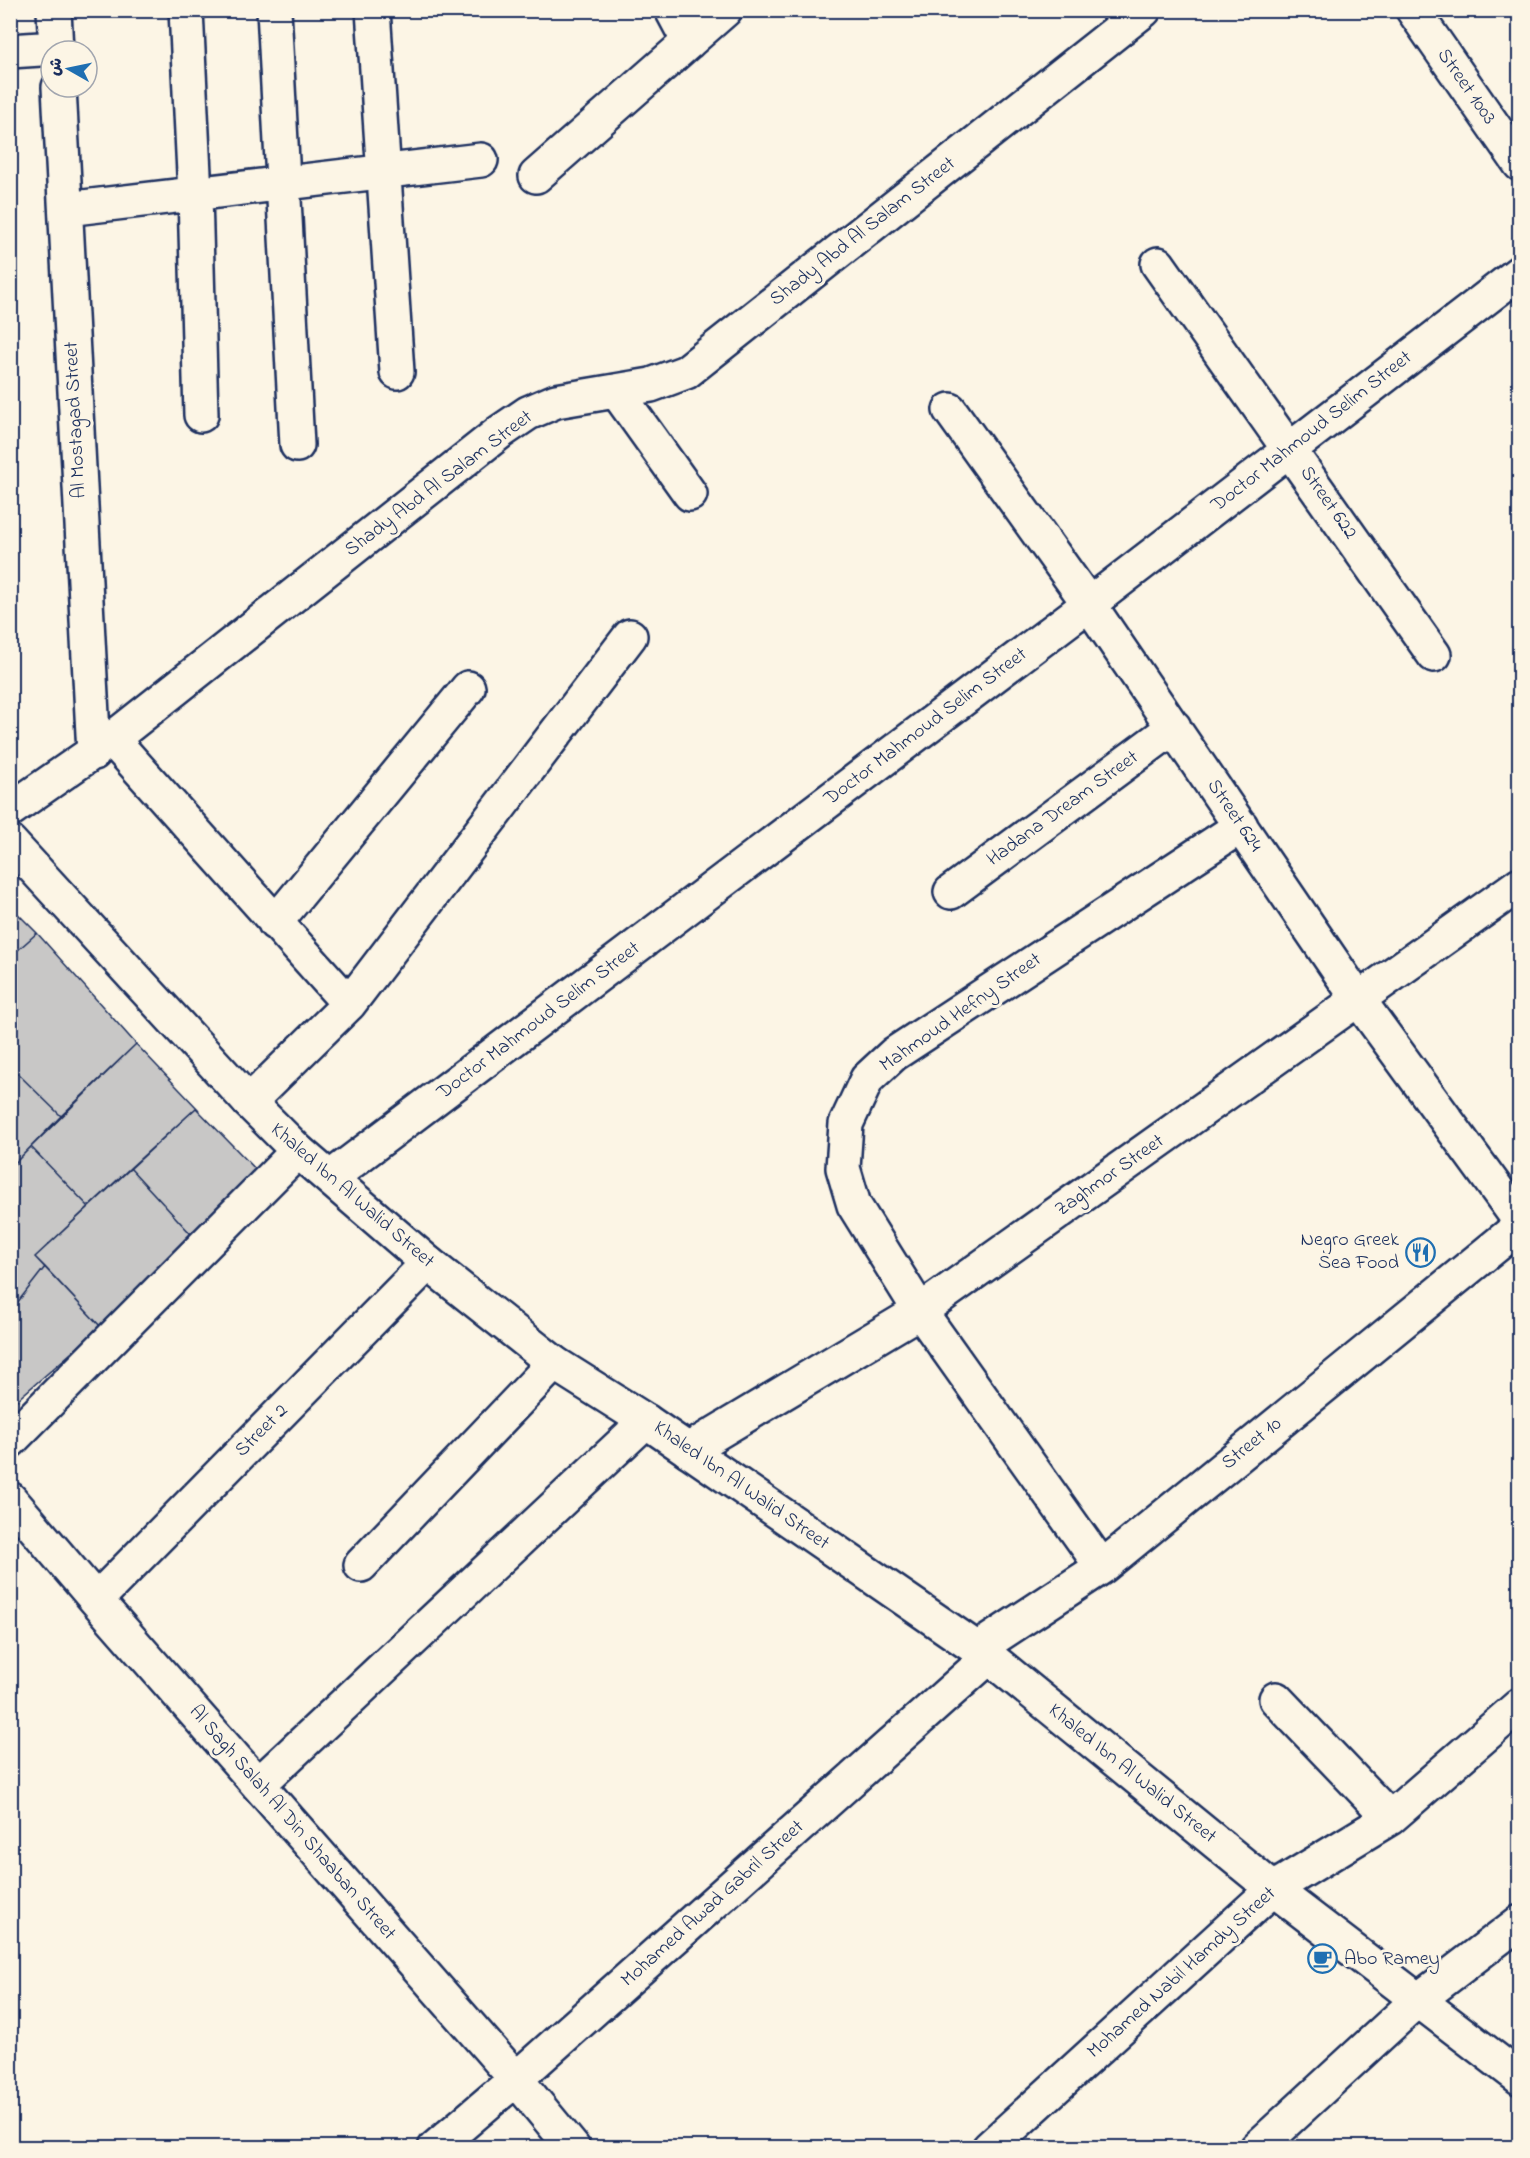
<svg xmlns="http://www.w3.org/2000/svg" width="1530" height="2158" viewBox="0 0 1530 2158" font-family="'Indie Flower','Playpen Sans Arabic',sans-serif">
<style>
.building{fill:#c8c7c6;stroke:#1b2f5e;stroke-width:1.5}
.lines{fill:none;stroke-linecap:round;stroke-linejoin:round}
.street-casing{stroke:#1b2f5e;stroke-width:38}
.secondary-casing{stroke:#1b2f5e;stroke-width:38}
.street{stroke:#fcf5e5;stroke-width:33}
.secondary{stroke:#fcf5e5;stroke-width:33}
.labels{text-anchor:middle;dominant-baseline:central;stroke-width:6;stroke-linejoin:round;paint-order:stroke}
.street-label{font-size:20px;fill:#1b2f5e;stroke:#fcf5e5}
.poi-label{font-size:20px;fill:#1b2f5e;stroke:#fcf5e5;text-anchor:end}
</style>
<rect width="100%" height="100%" fill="#fcf5e5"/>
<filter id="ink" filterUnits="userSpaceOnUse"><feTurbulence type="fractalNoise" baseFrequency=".0167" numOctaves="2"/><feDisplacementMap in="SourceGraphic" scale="12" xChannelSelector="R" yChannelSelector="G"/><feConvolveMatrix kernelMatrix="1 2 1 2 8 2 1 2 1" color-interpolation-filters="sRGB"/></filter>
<g filter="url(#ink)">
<path class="building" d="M10,906l27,27 -27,24z
M37,933l99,111 -75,72 -51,-50v-109z
M136,1044l63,66 -3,-2 -107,99 -58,-60z
M10,1066l51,50 -51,52z
M196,1108l69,71 -64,66 -71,-77z
M31,1147l58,60 -54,50 10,10 -35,45v-144z
M130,1168l71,77 -100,82 -66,-70z
M45,1267l56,60 -91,79v-94z"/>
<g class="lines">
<defs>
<path id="street" d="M54,10l2,41
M186,10l9,184 6,221
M274,10l23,435
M373,10l24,362
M672,10l17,32
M1413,10l107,154
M10,51l46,-3
M59,87l35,666
M536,176l189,-166
M66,209l415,-49
M1158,264l276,391
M617,392l73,102
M950,410l139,194 269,395 162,222
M112,739l237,265
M10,810l102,-71 388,-307 28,-19 28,-12 95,-16 35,-13 458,-362
M951,892l223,-165
M275,923l193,-235
M249,1102l100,-98 281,-368
M330,1178l759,-574 431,-332
M10,1441l288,-290
M688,1450l232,-139 600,-427
M10,1499l86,101 420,479 57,69
M361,1565l193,-202
M1102,1567l-182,-256 -66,-106 -11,-37 3,-44 21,-45 27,-25 347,-228
M96,1600l332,-337
M977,1649l125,-82 418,-341
M1276,1699l114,119
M258,1785l388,-364
M435,2148l81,-69 473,-422
M989,2148l284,-259 117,-71 130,-113
M1257,2148l161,-148 102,-78"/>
<path id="secondary" d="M10,842l239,260 49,49 130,112 126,100 92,58 343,236 284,232 247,189"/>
</defs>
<use href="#street" class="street-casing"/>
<use href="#secondary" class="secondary-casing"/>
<use href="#street" class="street"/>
<use href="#secondary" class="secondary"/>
</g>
</g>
<defs>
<symbol id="restaurant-ring" viewBox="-11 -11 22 22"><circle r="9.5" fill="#fcf5e5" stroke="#1f6fb2" stroke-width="1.5"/><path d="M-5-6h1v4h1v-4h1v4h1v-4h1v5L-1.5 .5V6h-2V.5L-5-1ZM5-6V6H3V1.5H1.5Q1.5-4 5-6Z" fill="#1f6fb2"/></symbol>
<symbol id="cafe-ring" viewBox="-11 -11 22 22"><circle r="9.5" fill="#fcf5e5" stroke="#1f6fb2" stroke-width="1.5"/><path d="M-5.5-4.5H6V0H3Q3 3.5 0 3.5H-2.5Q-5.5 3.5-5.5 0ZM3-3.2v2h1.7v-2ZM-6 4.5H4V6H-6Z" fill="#1f6fb2"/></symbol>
</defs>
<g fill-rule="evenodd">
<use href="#restaurant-ring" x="1404" y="1236" width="33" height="33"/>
<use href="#cafe-ring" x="1306" y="1942" width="33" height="33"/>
</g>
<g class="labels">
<g class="street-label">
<text transform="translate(1466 87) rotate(55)">Street 1003</text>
<text transform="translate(863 232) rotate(-38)">Shady Abd Al Salam Street</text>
<text transform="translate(76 420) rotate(-93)">Al Mostagad Street</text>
<text transform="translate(1312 432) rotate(-38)">Doctor Mahmoud Selim Street</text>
<text transform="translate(439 484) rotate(-37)">Shady Abd Al Salam Street</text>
<text transform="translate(1328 503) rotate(55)">Street 622</text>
<text transform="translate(926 727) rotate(-37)">Doctor Mahmoud Selim Street</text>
<text transform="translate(1063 809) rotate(-36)">Hadana Dream Street</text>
<text transform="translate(1234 816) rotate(56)">Street 624</text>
<text transform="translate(961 1013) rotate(-35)">Mahmoud Hefny Street</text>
<text transform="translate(539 1021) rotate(-37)">Doctor Mahmoud Selim Street</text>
<text transform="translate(1110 1176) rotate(-35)">Zaghmor Street</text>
<text transform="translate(352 1196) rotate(41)">Khaled Ibn Al Walid Street</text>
<text transform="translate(262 1431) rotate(-45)">Street 2</text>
<text transform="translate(1252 1444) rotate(-39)">Street 10</text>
<text transform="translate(741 1486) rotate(35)">Khaled Ibn Al Walid Street</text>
<text transform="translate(1132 1774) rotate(39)">Khaled Ibn Al Walid Street</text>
<text transform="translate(292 1823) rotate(49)">Al Sagh Salah Al Din Shaaban Street</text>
<text transform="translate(713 1904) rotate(-42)">Mohamed Awad Gabril Street</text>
<text transform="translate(1182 1973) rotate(-42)">Mohamed Nabil Hamdy Street</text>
</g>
<g class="poi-label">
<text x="1399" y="1240">Negro Greek<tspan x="1399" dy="23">Sea Food</tspan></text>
<text x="1344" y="1959" text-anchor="start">Abo Ramey</text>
</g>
</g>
<rect width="1530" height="2158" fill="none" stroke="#fcf5e5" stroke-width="36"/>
<rect x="18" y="18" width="1494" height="2122" fill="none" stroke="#1b2f5e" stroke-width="2" filter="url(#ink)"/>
<g transform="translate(69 69) rotate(279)"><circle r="28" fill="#fcf5e5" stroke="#a2a6af" stroke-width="1.5"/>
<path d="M0-4.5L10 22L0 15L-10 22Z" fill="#1f6fb2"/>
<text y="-9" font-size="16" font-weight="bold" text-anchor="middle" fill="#1b2f5e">ش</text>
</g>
</svg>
